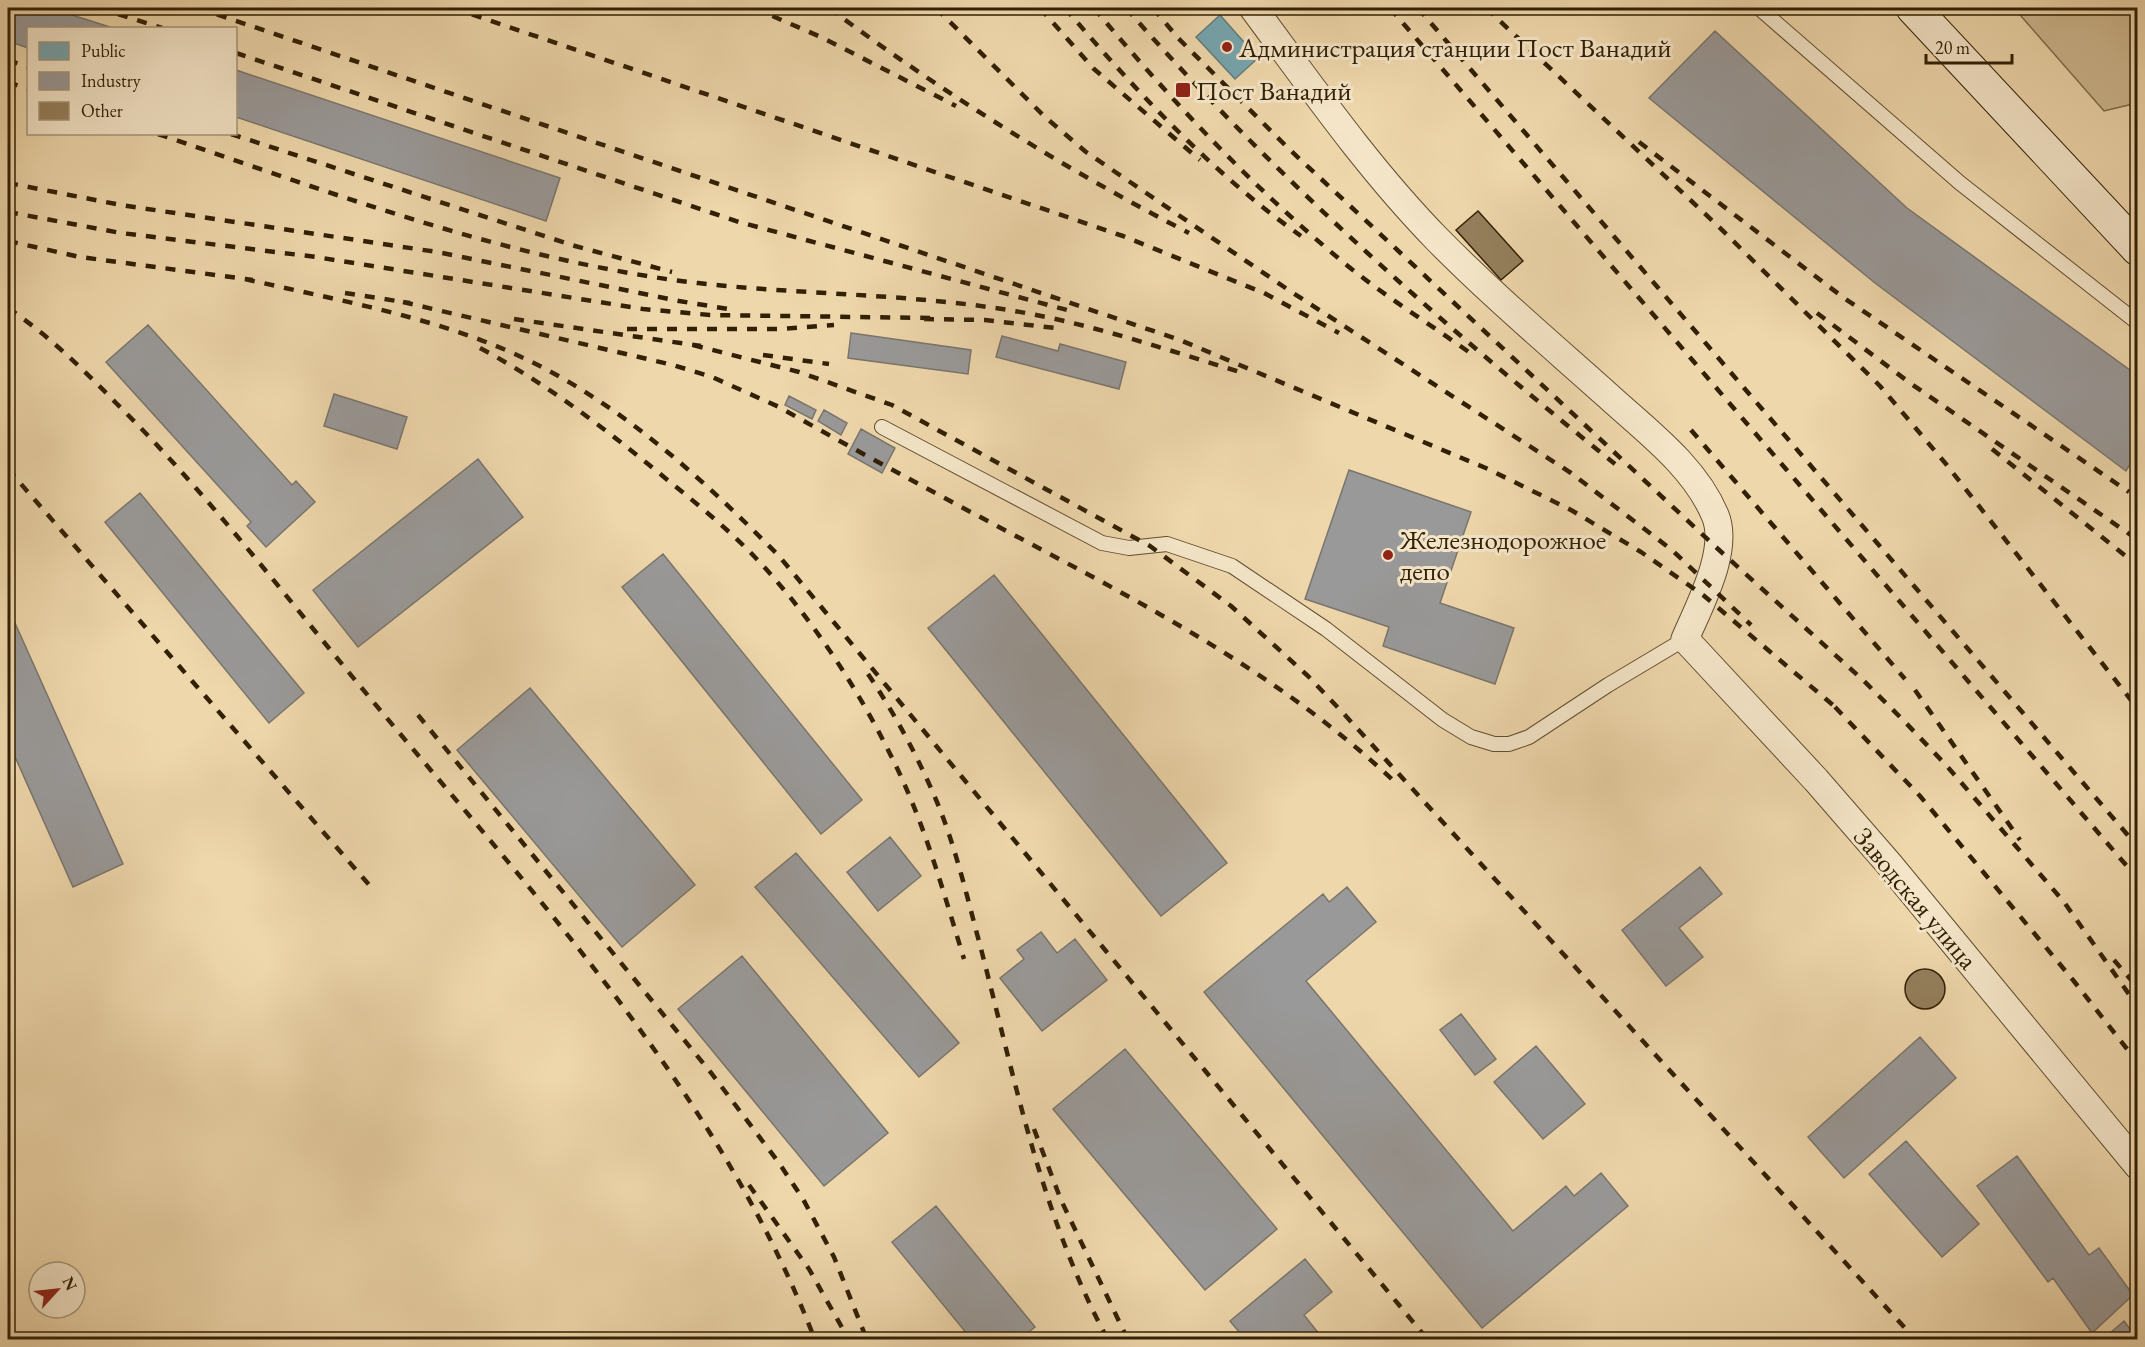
<svg xmlns="http://www.w3.org/2000/svg" width="2145" height="1347" viewBox="0 0 2145 1347" font-family="'EB Garamond',serif">
<style>
.green{fill:#ceb88f;stroke:#806c4a;stroke-width:1.5}
.public{fill:#76a5af;stroke:#627d7c;stroke-width:1.5}
.industry{fill:#999;stroke:#7a756d;stroke-width:1.5}
.building{fill:#947f5c;stroke:#322006;stroke-width:1.5}
.lines{fill:none;stroke-linecap:round;stroke-linejoin:round}
.lane-casing{stroke:#614e2f;stroke-width:16}
.street-casing{stroke:#614e2f;stroke-width:29}
.secondary-casing{stroke:#322006;stroke-width:35}
.lane{stroke:#f4e5c8;stroke-width:14}
.street{stroke:#f4e5c8;stroke-width:27}
.secondary{stroke:#f4e5c8;stroke-width:33}
.rail{stroke:#322006;stroke-width:4.5;stroke-dasharray:10 10;stroke-linecap:butt}
.poi-dot{fill:#8f2418;stroke:#f4e5c8;stroke-width:2}
.labels{text-anchor:middle;dominant-baseline:central;stroke-width:6;stroke-linejoin:round;paint-order:stroke}
.poi-label{font-size:27px;fill:#322006;stroke:#f4e5c8;text-anchor:start}
.street-label{font-size:27px;fill:#322006;stroke:#f4e5c8}
</style>
<rect width="100%" height="100%" fill="#eed7ab"/>
<filter id="stains"><feTurbulence type="fractalNoise" baseFrequency=".00333" numOctaves="4"/><feColorMatrix values="0 0 0 0 .2 0 0 0 0 .09 0 0 0 0 .02 0 0 0 .5 -.17"/></filter>
<radialGradient id="worn" r=".72"><stop offset=".6" stop-color="#630" stop-opacity="0"/><stop offset="1" stop-color="#630" stop-opacity=".3"/></radialGradient>
<path class="green" d="M2014,8h123v111l-4,-15 -29,7z"/>
<path class="public" d="M1220,15l38,43 -23,21 -39,-42z"/>
<path class="industry" d="M8,8h42l63,20h-85v20l-20,-7z
M1715,31l192,177 231,168v75l-12,20 -251,-188 -226,-185z
M236,70l324,108 -14,43 -310,-104z
M148,325l144,160 4,-4 19,21 -49,45 -19,-21 4,-4 -145,-160z
M851,333l120,17 -3,24 -120,-16z
M1002,336l56,15 2,-7 66,18 -7,27 -123,-32z
M334,394l73,23 -10,32 -73,-23z
M789,396l27,14 -4,9 -27,-14z
M824,410l23,13 -6,12 -23,-14z
M861,429l34,19 -13,25 -34,-19z
M478,459l45,58 -165,130 -45,-57z
M1349,470l122,42 -31,91 74,25 -19,56 -112,-38 6,-19 -84,-28z
M140,493l164,200 -35,30 -164,-201z
M663,554l199,246 -41,34 -199,-247z
M994,575l233,288 -66,53 -233,-288z
M15,623l108,241 -50,23 -65,-146v-114z
M530,688l165,197 -73,62 -165,-197z
M890,837l31,39 -43,35 -31,-39z
M796,853l163,190 -40,34 -164,-190z
M1700,867l22,27 -43,34 24,29 -37,29 -44,-56z
M1347,887l29,35 -70,59 207,250 53,-45 8,10 27,-23 27,33 -146,122 -278,-336 119,-98 6,8z
M1041,932l16,21 18,-14 32,41 -65,51 -42,-53 24,-19 -7,-9z
M742,956l146,177 -64,53 -146,-177z
M1461,1014l35,45 -21,16 -35,-45z
M1920,1037l36,41 -112,100 -36,-41z
M1536,1046l49,58 -42,35 -49,-57z
M1125,1049l152,180 -72,61 -152,-181z
M1906,1141l73,83 -37,33 -73,-83z
M2017,1156l72,99 10,-7 34,47 -41,38 -39,-55 -5,4 -71,-96z
M936,1206l99,121 -16,13h-47l-80,-98z
M1305,1259l27,33 -28,23 20,25h-78l-16,-19z
M2124,1321l14,19h-36z"/>
<path class="building" d="M1478,211l45,50 -22,19 -45,-50z
M1905 989a20 20 0 1 1 40 0a20 20 0 1 1-40 0Z"/>
<g class="lines">
<defs>
<path id="lane" d="M1759,8l201,175 178,140
M882,427l220,116 27,5 38,-4 65,22 94,63 117,91 28,17 23,7h15l20,-7 79,-52 77,-46"/>
<path id="street" d="M1253,8c58,78 114,159 183,230 54,55 113,105 170,156 38,35 88,71 109,121 15,35 -16,91 -30,124l131,141 73,84 249,302"/>
<path id="secondary" d="M1913,8l225,241"/>
</defs>
<use href="#lane" class="lane-casing"/>
<use href="#street" class="street-casing"/>
<use href="#secondary" class="secondary-casing"/>
<use href="#lane" class="lane"/>
<use href="#street" class="street"/>
<use href="#secondary" class="secondary"/>
<path class="rail" d="M99,8l63,20
M198,8l982,332 308,129 83,41 70,42 62,43 137,116
M453,8l670,228 141,57 75,40
M754,8l69,30 133,68
M829,8c114,85 234,160 360,225
M936,8l109,109 41,35 204,139 281,182 101,77 79,75
M1040,8l54,61 106,91
M1065,8c70,82 147,165 236,228
M1094,8c75,90 158,179 249,254 41,34 87,62 130,93
M1126,8c147,168 315,316 489,456
M1153,8l25,30 111,111 429,400 146,132 41,41 41,43 118,137 74,105
M1390,8l748,871
M1418,8l720,839
M1486,8l232,218 162,160 66,78 192,245
M236,53l503,169 328,88
M8,60l20,7
M8,82l20,7
M158,134c157,53 313,112 477,140 123,22 249,16 373,36 78,12 156,39 232,62
M231,134l344,112 97,26
M1639,142l205,156 285,194
M8,183l113,22 316,47 242,49 49,8
M8,212l113,21 195,24 327,52 67,6 222,3
M8,241l72,16 173,23
M245,279c91,21 186,37 272,76 101,46 185,123 262,201l649,784
M345,293l65,10
M403,302l270,63 39,12 67,30c83,47 167,92 252,137 130,69 259,138 367,241
M8,308c40,27 75,61 109,96 83,82 155,175 229,265 172,209 370,414 469,671
M1817,313l93,70 228,157
M514,319l187,27
M924,319l61,1 70,8
M627,329h152l55,-4
M693,345l106,27 93,33 258,141 81,60 77,70 36,38 572,626
M480,348c60,32 115,73 168,116 34,28 69,55 100,86 60,61 111,139 148,216 30,62 48,128 68,193
M763,355l66,9
M1691,430l214,249
M1992,449l146,117
M8,469l363,418
M868,674c27,40 50,83 69,128 19,46 30,95 43,143 35,134 61,271 128,395
M1915,690l105,150
M1835,707l85,89 153,184 65,83
M418,715l294,359 67,89 24,36 31,58 33,83
M2114,960l24,28
M1034,1129l27,71 67,140
M749,1185l60,84 40,71"/>
</g>
<g class="poi-dot">
<circle cx="1227" cy="47" r="6"/>
<rect x="1175" y="82" width="16" height="16" rx="3"/>
<circle cx="1388" cy="555" r="6"/>
</g>
<g class="labels">
<g class="poi-label">
<text x="1239" y="47">Администрация станции Пост Ванадий</text>
<text x="1196" y="90">Пост Ванадий</text>
<text x="1400" y="539">Железнодорожное<tspan x="1400" dy="31">депо</tspan></text>
</g>
<g class="street-label">
<text transform="translate(1916 898) rotate(50)">Заводская улица</text>
</g>
</g>
<rect width="2145" height="1347" fill="none" stroke="#eed7ab" stroke-width="30"/>
<rect x="9" y="9" width="2127" height="1329" fill="none" stroke="#322006" stroke-width="3"/>
<rect x="15" y="15" width="2115" height="1317" fill="none" stroke="#322006" stroke-width="1.5"/>
<rect x="27" y="27" width="210" height="108" fill="#f4e5c8" stroke="#a6967a" stroke-width="1.5"/>
<rect x="39" y="42" width="30" height="18" fill="#76a5af" stroke="#a6967a" stroke-width="1.5"/>
<text x="81" y="57" font-size="18" fill="#322006">Public</text>
<rect x="39" y="72" width="30" height="18" fill="#999999" stroke="#a6967a" stroke-width="1.5"/>
<text x="81" y="87" font-size="18" fill="#322006">Industry</text>
<rect x="39" y="102" width="30" height="18" fill="#947f5c" stroke="#a6967a" stroke-width="1.5"/>
<text x="81" y="117" font-size="18" fill="#322006">Other</text>
<g transform="translate(57 1290) rotate(63)"><circle r="28" fill="#f4e5c8" stroke="#a6967a" stroke-width="1.5"/>
<path d="M0-4.5L10 22L0 15L-10 22Z" fill="#8f2418"/>
<text y="-9" font-size="16" font-weight="bold" text-anchor="middle" fill="#322006">N</text>
</g>
<path d="M1926 54v9h86v-9" fill="none" stroke="#322006" stroke-width="3"/>
<text x="1935" y="54" font-size="18" fill="#322006" stroke="#f4e5c8" stroke-width="4.5" paint-order="stroke">20 m</text>
<rect width="100%" height="100%" filter="url(#stains)"/>
<rect width="100%" height="100%" fill="url(#worn)"/>
</svg>
